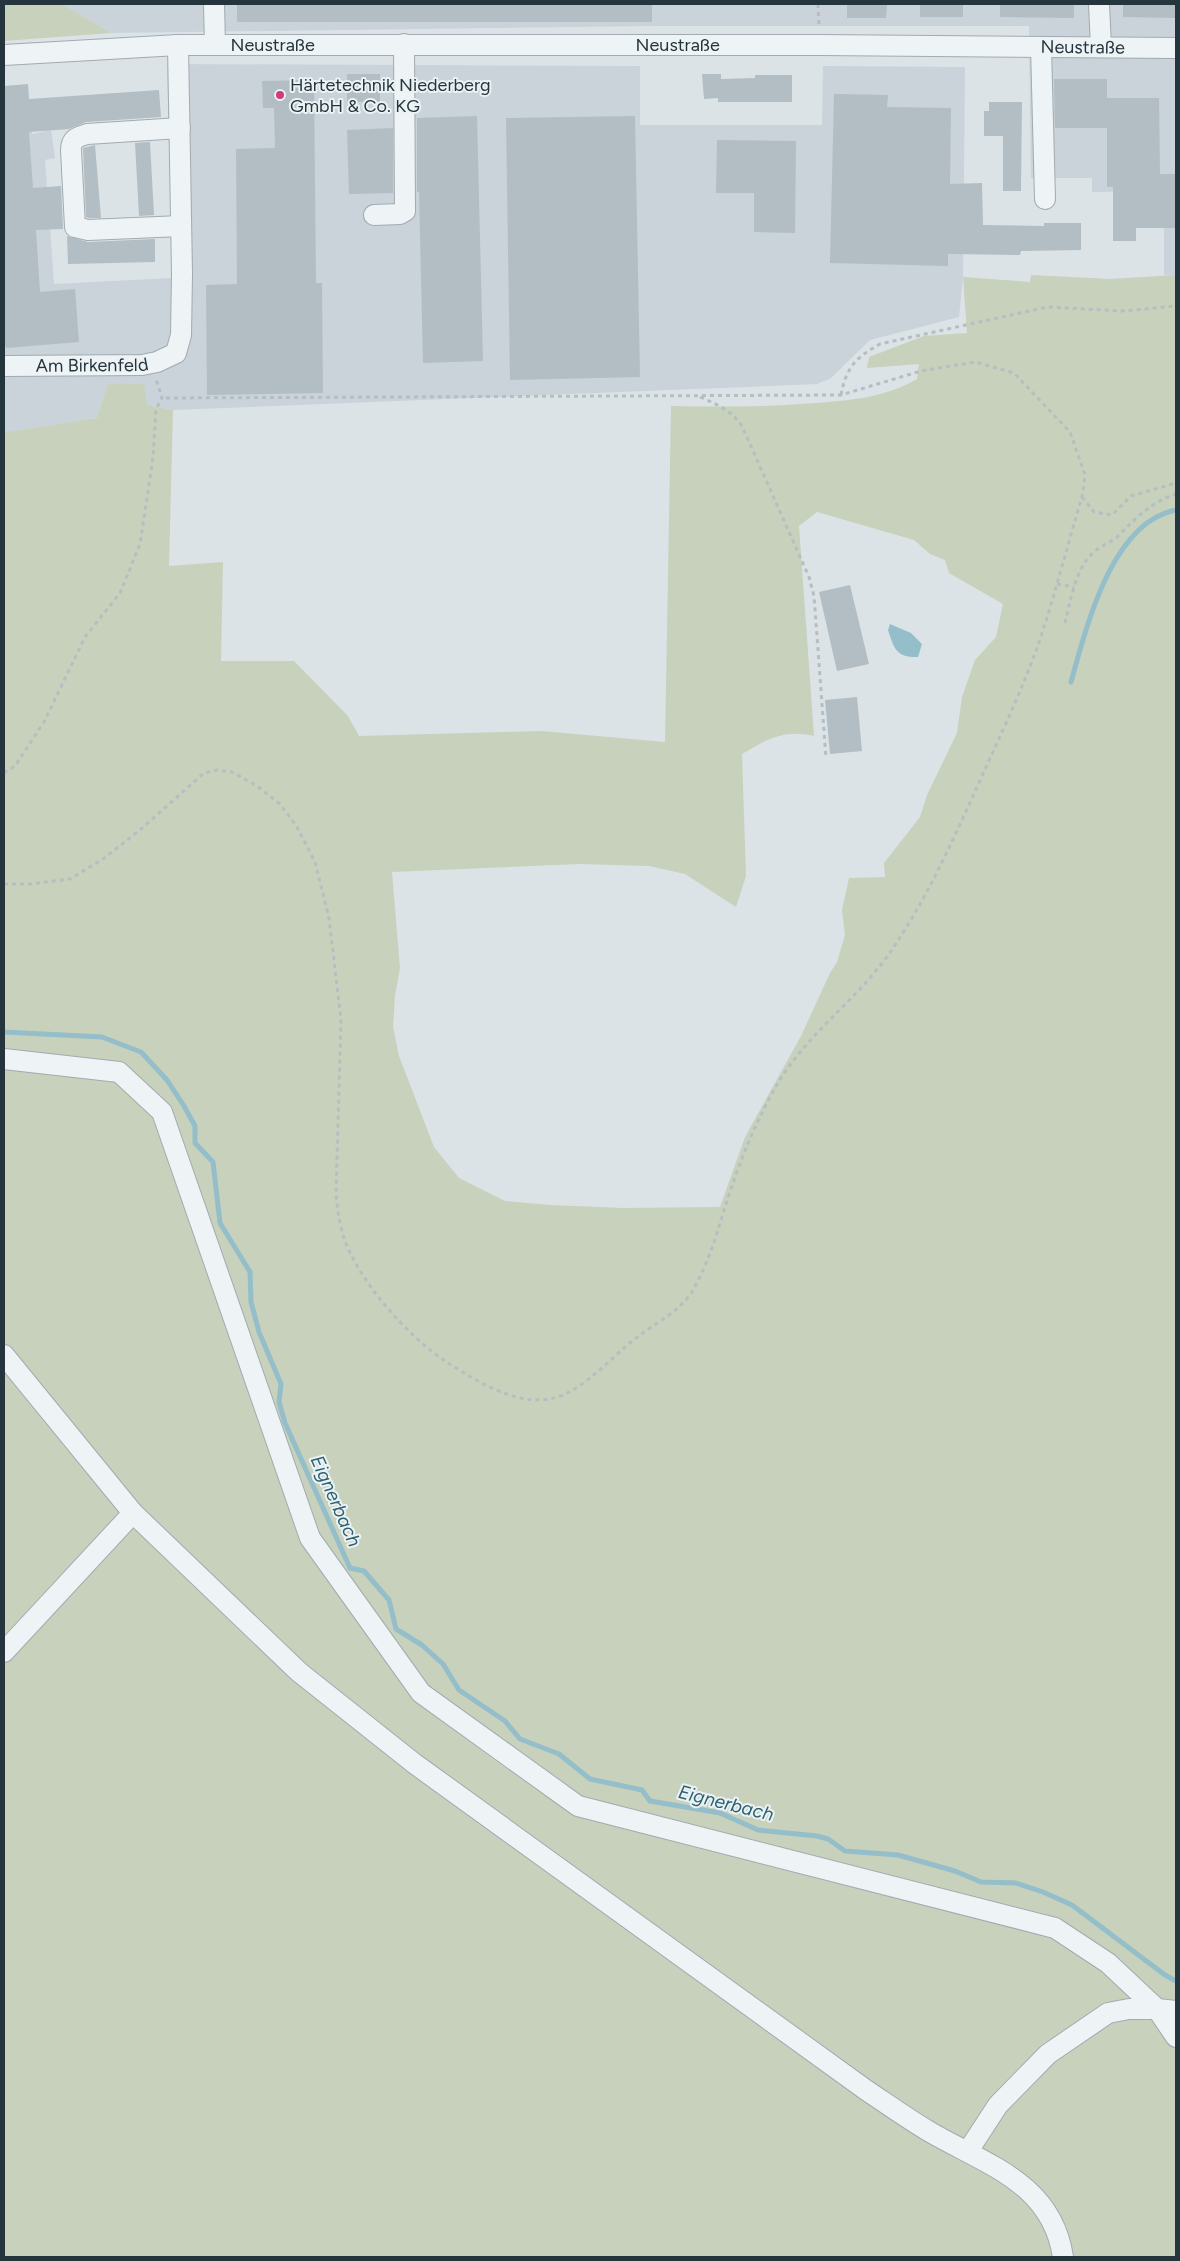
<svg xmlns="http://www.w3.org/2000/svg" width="1180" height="2261" viewBox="0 0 1180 2261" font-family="Figtree,sans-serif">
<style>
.built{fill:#c9d3d9}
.green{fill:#c8d1bc;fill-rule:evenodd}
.water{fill:#94bec9}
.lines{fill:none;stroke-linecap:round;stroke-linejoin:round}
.stream{stroke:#94bec9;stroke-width:5}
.building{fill:#b2bec4}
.minor-casing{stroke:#a1abb1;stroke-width:22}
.path{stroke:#b6bec1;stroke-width:3;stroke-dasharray:4 4;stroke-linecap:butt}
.minor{stroke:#eef3f5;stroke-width:20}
.poi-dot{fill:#d43880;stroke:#ebf2f4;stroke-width:2}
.labels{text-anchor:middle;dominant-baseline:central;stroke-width:4;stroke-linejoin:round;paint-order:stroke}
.street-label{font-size:18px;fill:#25353d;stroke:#ebf2f4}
.poi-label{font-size:18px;fill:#25353d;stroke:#ebf2f4;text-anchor:start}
.water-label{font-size:19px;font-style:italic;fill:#2d6273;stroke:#ebf2f4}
</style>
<rect width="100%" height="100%" fill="#dbe3e7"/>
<path class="built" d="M62,4h1114v271h-12v-84l-72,1v-14h-61l-2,-152h-377l-541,7z
M167,64l473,2v59h182l1,-59 142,1 -2,210 -4,40 -89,23 -39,38 -14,6 -644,26 -26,-5 -39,-20 -11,33 -92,14 -1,-310 27,-2 1,14 19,-4 4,28 -10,2 9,124 118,-6z"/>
<path class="green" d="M4,4h58l49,29 -107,8z
M1031,275l79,4 66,-4v1982h-1172v-1826l1,1 92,-14 11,-34h36l3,21 26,5 -4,156 54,-4 -2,99h73l54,55 11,20 182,-5 124,11 6,-336c44,1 87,1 130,-2 41,-3 80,-4 116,-25l2,-15 -52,4 2,-11 55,-21 43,-3 -4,-56 67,5zM817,512l97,28 16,14 15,6 4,13 54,31 -7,33 -21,23 -13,37 -5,36 -30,62 -7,22 -36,46 1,14 -36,1 -7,32 3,25 -8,27 -7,11 -29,63 -56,101 -25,70 -97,1 -73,-3 -45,-4 -46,-23 -25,-31 -35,-91 -6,-29 2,-31 5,-28 -8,-96 188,-8 69,2 36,8 51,33 10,-31 -4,-122c25,-15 42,-25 72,-18l-15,-210z"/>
<path class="water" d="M890,624l21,9 11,11 -4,13c-22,1 -24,-9 -30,-27z"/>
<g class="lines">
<path class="stream" d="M1071,682c15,-53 40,-160 105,-172
M4,1032l98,5 39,15 26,28 17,26 11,20v17l18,19 7,61 30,49 1,30 8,30 22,52 -2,18 6,21 65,145 14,3 25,29 7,29 26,16 21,19 16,26 46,31 15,18 39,15 31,25 52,11 8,11 70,12 38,17 59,6 11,3 17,12 53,4 57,16 26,11 35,1 27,9 29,13 93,70 11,6"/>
</g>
<path class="building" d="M237,4h415v18h-415z
M847,4h40l-1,14h-39z
M920,4h43v13h-43z
M1000,4h74v14l-74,-1z
M1123,4h53v14l-53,-1z
M347,74h33v28h-33z
M702,74h19v5l34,-1v-3h37v27h-74v-4l-14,1z
M1054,79h53v19h52l1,76h16v54h-40v13h-23v-54h-6v-59h-52z
M314,80l2,203h6l1,110 -116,2 -1,-110 31,-1 -1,-135 39,-1 -1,-40h-11l-1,-27z
M28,84l1,15 130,-9 2,27 -75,5 -17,7 -40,3 4,56 28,-2 2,43 -27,1 4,62 35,-3 4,53 -73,6 -2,-6v-256z
M834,94l54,1 -1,12 64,1 -1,76 32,-1 1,42 61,1v-3h37v27l-60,1 -1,4 -72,-1v12l-118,-3z
M989,102h33l-1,89h-18v-55h-19v-25h5z
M477,116l6,245 -60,2 -4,-171h-2v-74z
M635,116l5,261 -130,3 -4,-262z
M393,128v65l-44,1 -2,-64z
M717,140l79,1 -1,92 -41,-1v-39h-38z
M150,142l4,73 -15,1 -4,-73z
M95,145l6,73h-12l-3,-1 -3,-69z
M67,236l21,6 67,-3v23l-87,2z
M850,585l19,79 -32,7 -18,-79z
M857,697l5,54 -32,3 -5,-54z"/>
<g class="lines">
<defs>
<g id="minor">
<path d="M214,4l1,41"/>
<path d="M1099,4l2,43"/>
<path d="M1041,47l4,152"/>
<path id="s1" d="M4,55l174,-10h642l356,3"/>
<path d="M180,128l-93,6c-10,3 -16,5 -16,16l4,77 13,3 93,-4"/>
<path d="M374,215l26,-1 5,-3 -1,-167"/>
<path id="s2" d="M4,366l138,-1 15,-3 19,-9 5,-18 1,-61 -4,-229"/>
<path d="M4,1059l115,13 43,40 148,426 111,155 157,113 477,122 53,35 49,46"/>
<path d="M4,1355l129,158 166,159 116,92 451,326c21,14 42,29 64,42 57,33 122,51 133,125"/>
<path d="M4,1652l129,-139"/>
<path d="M1176,2011l-19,-2 19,28"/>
<path d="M968,2151l30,-46 50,-51 60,-41 21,-4h28"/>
</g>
</defs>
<use href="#minor" class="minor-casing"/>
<path class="path" d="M818,4l1,23
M841,395c5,-27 14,-37 39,-51l167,-37 75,4 54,-5
M700,397c18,8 31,13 42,29l67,151 5,19 12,162
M1082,497l12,15 18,3 19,-19 45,-13
M1057,584l17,3
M1065,623c5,-20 10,-51 25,-67 8,-10 21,-13 28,-20 19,-19 32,-33 58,-42
M4,773l11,-7 29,-44 41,-85 35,-44 20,-49 13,-86 3,-49 6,-11 -6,-19
M4,884h27l39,-5 33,-20 37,-29 64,-57 13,-3 15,2 25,14 23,18 17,23 18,35 14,56 12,102 -5,173c1,14 3,28 7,42 14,45 66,103 105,128 35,22 82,52 123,28 25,-14 43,-36 65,-53 19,-15 47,-28 58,-50 19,-33 26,-69 39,-105 13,-37 29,-75 50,-108 31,-47 79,-80 110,-127 34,-50 59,-106 84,-161 21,-47 44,-94 61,-142 17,-49 29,-99 44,-148l3,-22 -15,-43 -56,-59 -39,-11 -54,9 -80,24 -679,3"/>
<use href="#minor" class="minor"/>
</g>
<circle class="poi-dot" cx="280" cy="95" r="5"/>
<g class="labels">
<g class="street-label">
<text stroke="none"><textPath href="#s1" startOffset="269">Neustraße</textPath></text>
<text stroke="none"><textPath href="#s1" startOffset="674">Neustraße</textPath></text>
<text stroke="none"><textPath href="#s1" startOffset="1079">Neustraße</textPath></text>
<text stroke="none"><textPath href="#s2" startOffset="88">Am Birkenfeld</textPath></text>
</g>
<g class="poi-label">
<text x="290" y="85">Härtetechnik Niederberg<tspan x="290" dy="21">GmbH &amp; Co. KG</tspan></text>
</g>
<g class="water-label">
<text transform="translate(336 1501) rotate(66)">Eignerbach</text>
<text transform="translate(726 1803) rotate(14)">Eignerbach</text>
</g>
</g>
<rect width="1180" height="2261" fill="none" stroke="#25353d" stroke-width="10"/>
</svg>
